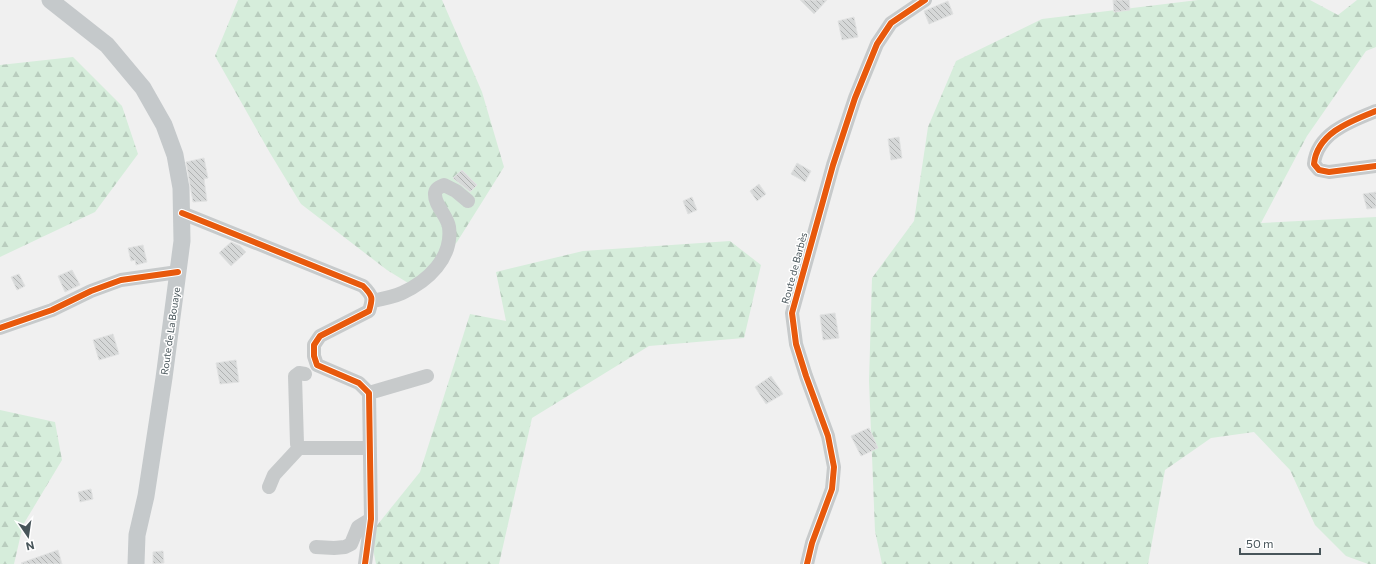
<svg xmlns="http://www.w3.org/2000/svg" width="1376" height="564" viewBox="0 0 1376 564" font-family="Commissioner,sans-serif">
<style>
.forest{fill:url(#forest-firs)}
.building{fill:url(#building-back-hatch);stroke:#e1e2e2}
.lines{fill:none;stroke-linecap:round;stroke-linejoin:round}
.minor{stroke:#c7cacb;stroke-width:14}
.major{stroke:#c5c9cb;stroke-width:17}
.cycleway-casing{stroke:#fff;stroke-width:8}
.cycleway{stroke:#e8590c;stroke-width:6}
.labels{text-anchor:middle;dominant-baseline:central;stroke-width:3;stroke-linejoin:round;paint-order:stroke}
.street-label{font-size:10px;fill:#48555a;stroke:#fff}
</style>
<defs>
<pattern id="forest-firs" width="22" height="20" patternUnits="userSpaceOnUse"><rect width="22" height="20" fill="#d6eddb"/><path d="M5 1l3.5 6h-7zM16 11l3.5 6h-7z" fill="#b9cdbe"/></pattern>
<pattern id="building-back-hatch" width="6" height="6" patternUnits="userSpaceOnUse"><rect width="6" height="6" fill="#d6d8d8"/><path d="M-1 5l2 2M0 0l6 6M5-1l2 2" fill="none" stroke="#b0b2b2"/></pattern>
</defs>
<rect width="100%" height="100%" fill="#f0f0f0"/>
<path class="forest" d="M238,0h204l40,92 22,75 -47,75 -44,44 -26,-16 -86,-66 -31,-51 -55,-97z
M1198,0h112l28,15 19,-15h19v47l-10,4 -59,85 -46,87 115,-6v347h-8l-22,-8 -31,-31 -25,-55 -36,-38 -43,6 -46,32 -17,94h-266l-7,-33 -6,-150 3,-103 42,-57 14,-94 28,-66 86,-42z
M73,57l49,49 16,48 -43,58 -95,45v-192z
M730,241l31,24 -17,73 -95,8 -117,72 -33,146h-123l-6,-30 50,-62 50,-158 36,7 -10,-49 87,-21z
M0,410l55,12 7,38 -39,65 -9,39h-14z"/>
<path class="building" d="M800,0h27l-13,14z
M1113,0h16l1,10 -16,2z
M948,1l5,13 -24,10 -5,-13z
M854,17l4,20 -16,3 -4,-19z
M899,137l3,21 -11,2 -3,-21z
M204,158l4,20 -4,1 3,22 -14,1 -7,-40z
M797,163l14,8 -6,11 -14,-8z
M462,170l15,15 -7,7 -17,-14z
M759,184l7,10 -9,7 -7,-10z
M1376,192v16l-9,1 -4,-15z
M692,197l5,13 -9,4 -5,-13z
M231,242l9,4 6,6 -15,14 -12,-13z
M143,245l4,17 -11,3 -1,-5 -4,1 -3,-13z
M72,270l8,15 -15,7 -7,-16z
M19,274l6,12 -8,4 -6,-13z
M835,313l4,25 -16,2 -3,-25z
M113,334l6,20 -20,6 -6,-20z
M236,360l3,22 -19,2 -4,-21z
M771,376l12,18 -17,10 -11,-17z
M869,428l9,20 -17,8 -10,-20z
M91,489l2,10 -13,3 -2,-10z
M58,550l4,14h-40l-1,-1z
M163,551l1,12 -11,1v-12z"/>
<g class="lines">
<path class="minor" d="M1376,111c-25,10 -59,22 -62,53l5,6 10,2 47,-6
M182,213l181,73c10,10 10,12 6,25l-49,25 -6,9v11l3,9 42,18 10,10 2,126 -6,45
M372,301c10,-2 21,-4 30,-8 26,-12 51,-35 47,-66 -2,-12 -15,-22 -14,-34 1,-5 5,-6 9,-8l12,6 12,10
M0,328l52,-18 39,-19 30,-11 57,-8
M305,374l-6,-1 -4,3 2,68 2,4h71
M369,393l58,-17
M269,487l5,-12 25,-27
M316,547l18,1 11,-1 6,-3 7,-17 13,-8
M807,564l5,-21 20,-54 2,-22 -6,-31 -22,-60 -10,-32 -4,-31 41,-148 22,-67 22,-54 14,-21 34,-23"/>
<path class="major" d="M50,0l57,45 36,43 21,37 11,30 6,33 1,53 -18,137 -18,118 -9,39 -1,29"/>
<defs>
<path id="cycleway" d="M1376,111c-25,10 -59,22 -62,53l5,6 10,2 47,-6
M182,213l181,73c10,10 10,12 6,25l-49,25 -6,9v11l3,9 42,18 10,10 2,126 -6,45
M0,328l52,-18 39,-19 30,-11 57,-8
M807,564l5,-21 20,-54 2,-22 -6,-31 -22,-60 -10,-32 -4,-31 41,-148 22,-67 22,-54 14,-21 34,-23"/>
</defs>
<use href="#cycleway" class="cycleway-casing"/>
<use href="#cycleway" class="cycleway"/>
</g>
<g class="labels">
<g class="street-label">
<text transform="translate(794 268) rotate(-75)">Route de Barbès</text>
<text transform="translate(170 331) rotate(-82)">Route de La Bouaye</text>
</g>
</g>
<g transform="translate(28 536) rotate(167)" stroke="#ffffff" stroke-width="3" paint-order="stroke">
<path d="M0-3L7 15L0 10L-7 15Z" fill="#48555a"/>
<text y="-6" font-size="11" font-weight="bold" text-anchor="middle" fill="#48555a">N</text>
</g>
<path d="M1240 548v6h80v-6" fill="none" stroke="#48555a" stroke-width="2"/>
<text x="1246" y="548" font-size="12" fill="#48555a" stroke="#ffffff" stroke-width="3" paint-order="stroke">50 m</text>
</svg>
